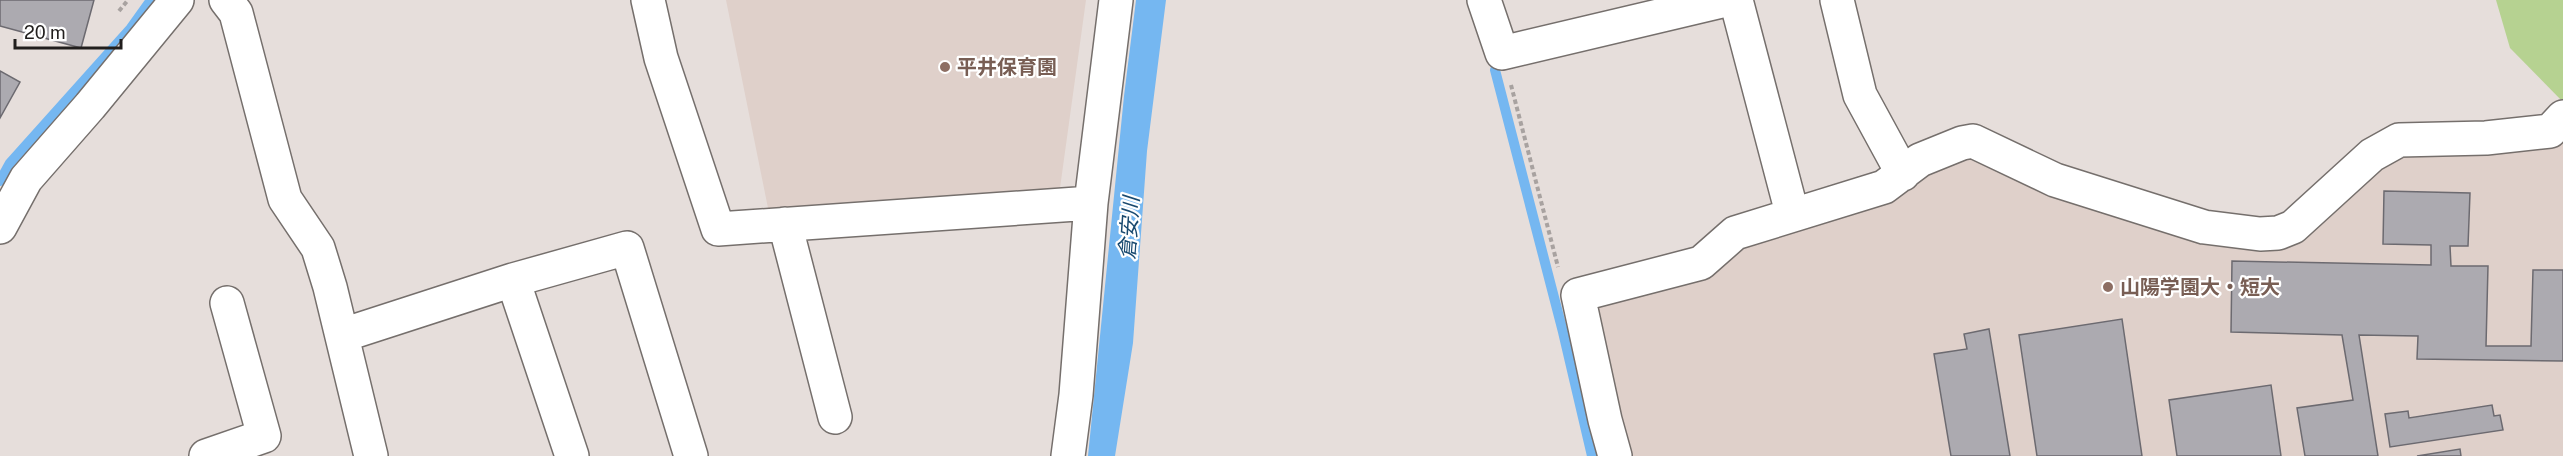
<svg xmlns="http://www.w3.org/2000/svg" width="2563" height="456" viewBox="0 0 2563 456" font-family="'Public Sans','Noto Sans JP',sans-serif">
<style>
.built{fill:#dfd0ca}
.green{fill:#b6d291}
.water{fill:#75b7f1}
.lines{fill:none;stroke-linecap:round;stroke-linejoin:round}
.stream{stroke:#75b7f1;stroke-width:10}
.building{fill:#acaab0;stroke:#6c6a70;stroke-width:1.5}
.minor-casing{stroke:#756f6c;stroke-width:36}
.path{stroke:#a8a2a0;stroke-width:4;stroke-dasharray:4.5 3;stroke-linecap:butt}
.minor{stroke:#fff;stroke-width:33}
.education-dot{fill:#8d6e63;stroke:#fff;stroke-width:2}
.labels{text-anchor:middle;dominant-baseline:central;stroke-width:4.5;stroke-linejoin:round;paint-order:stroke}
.education-label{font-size:20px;font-weight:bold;fill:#785e54;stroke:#fff;text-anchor:start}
.water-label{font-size:21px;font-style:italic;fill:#18496f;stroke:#fff}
</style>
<rect width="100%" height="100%" fill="#e6dedb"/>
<path class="built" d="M726,0h360l-26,188 -291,25z
M2563,138v318h-932l-36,-154 145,-59 232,-87 279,91 138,-89z"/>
<path class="green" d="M2496,0h67v102l-53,-54z"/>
<path class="water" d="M1136,0h30l-19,151 -14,192 -18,113h-27l36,-360z"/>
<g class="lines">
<path class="stream" d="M1495,70l68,262 29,124
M0,181l10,-18 121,-135 20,-28"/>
</g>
<path class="building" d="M0,0h94l-13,48 -81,-22z
M0,71l20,11 -20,36z
M2384,191l86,2 -2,53h-18l1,20h37l-2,80h45l2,-76h30v91l-146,-2 1,-23 -59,-1 19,121h-73l-8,-48 56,-8 -11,-65 -111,-3 1,-71 199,4v-20l-48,-1z
M2122,319l20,137h-105l-18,-121z
M1989,329l21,127h-59l-17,-102 33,-5 -3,-15z
M2271,385l10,71h-104l-8,-56z
M2492,405l2,11 6,-1 3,15 -113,17 -5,-33 23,-3 1,7z
M2460,449l1,7h-44z"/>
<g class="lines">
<defs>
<path id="minor" d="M226,0l10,13 49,186 33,49 12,39 41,169
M648,0l13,58 57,171 373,-26
M1484,0l18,53 224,-53
M1736,0l56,213
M1837,0l23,95 43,79
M785,224l50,193
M0,227l26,-48 64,-73 87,-106
M513,280l59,176
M343,335l170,-55 114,-32 64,208
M206,456l58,-20 -37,-133
M1068,456l8,-61 15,-192 25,-203
M1615,456l-10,-36 -27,-125 123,-32 34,-30 149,-46 36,-27 42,-17 11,-2 82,39 149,47 56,7 18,-1 15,-6 79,-72 27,-15 87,-2 64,-7 13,-14"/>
</defs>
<use href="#minor" class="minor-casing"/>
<path class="path" d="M119,11l9,-11
M1511,85l47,182"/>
<use href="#minor" class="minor"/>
</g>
<g class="education-dot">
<circle cx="945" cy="67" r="6"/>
<circle cx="2108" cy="287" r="6"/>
</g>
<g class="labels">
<g class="education-label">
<text x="957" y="67">平井保育園</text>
<text x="2120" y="287">山陽学園大・短大</text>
</g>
<g class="water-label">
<text transform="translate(1129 228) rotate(-86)">倉安川</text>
</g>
</g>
<path d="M15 39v9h106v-9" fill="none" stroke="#211e1d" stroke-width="3"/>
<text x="24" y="39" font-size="18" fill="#211e1d" stroke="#ffffff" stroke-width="4.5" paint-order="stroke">20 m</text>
</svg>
